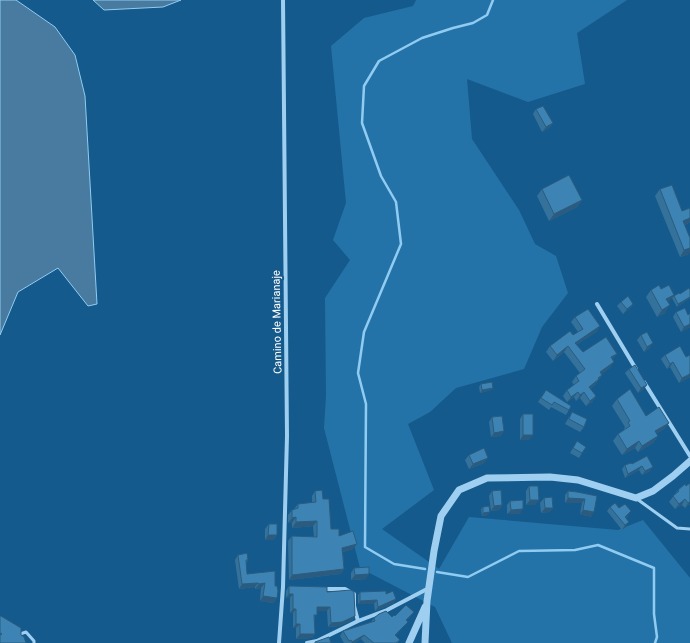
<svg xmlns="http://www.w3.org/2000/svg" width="690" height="643" viewBox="0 0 690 643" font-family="Roboto,sans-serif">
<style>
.green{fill:#2473a8}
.water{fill:#487b9f;stroke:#90ccf2}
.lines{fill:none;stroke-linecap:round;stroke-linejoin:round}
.stream{stroke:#90ccf2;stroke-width:2.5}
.service{stroke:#9ecff0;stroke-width:3}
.minor{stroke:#9ecff0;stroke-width:4}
.tertiary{stroke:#9ecff0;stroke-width:7}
.wall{fill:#34729c}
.shaded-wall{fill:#2b5c7f}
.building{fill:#3d84b5;stroke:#2b5c7f}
.labels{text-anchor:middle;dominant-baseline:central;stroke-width:4;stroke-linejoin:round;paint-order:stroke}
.street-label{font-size:11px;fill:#fff;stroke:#155a8c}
</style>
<rect width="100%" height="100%" fill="#155a8c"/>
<path class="green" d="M416,0h211l-50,33 8,51 -57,18 -61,-23 5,60 47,71 16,34 21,12 12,37 -26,34 -18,42 -68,19 -26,24 -22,12 26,66 -52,39 57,40 30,-52 149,13 25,-10 47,58v65h-238l-17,-36 -75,-39 -36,-140 2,-32 -1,-98 25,-38 -17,-20 13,-37 -15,-157 33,-28 49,-12z"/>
<path class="water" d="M0,0h16l39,27 20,28 10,41 12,208 -9,2 -30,-38 -40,24 -18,43z
M93,0h88l-18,7 -59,3z"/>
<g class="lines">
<path class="stream" d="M425,569l-31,-5 -29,-17 1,-143 -8,-31 6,-41 37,-88 -5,-42 -15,-26 -19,-53 2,-37 15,-25 43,-23 31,-10 20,-5 14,-8 6,-15
M437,572l31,5 51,-26 56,-1 23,-5 56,23v46l3,23 -2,6"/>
<path class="service" d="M637,499l40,29 13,1
M17,643l3,-9 6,-2 8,9v2"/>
<path class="minor" d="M597,304l39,65
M644,382l46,74
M323,589h22l9,5v12l4,15 29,-11 42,-22
M279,643l4,-56 4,-151 -4,-436
M307,643l10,-2 41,-20"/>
<path class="tertiary" d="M409,643l16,-36
M425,643l2,-42 7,-50 7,-35 18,-26 28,-12 63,-1 28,3 58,18 17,-7 20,-15 17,-15"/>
</g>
<path class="wall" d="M536,109l17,14 -4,5 -7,4 -9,-18z
M542,189l40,11 -5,7 -28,14 -12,-25z
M660,189l22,22 8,-3v14l-5,3 4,29 -9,3 -25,-61z
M661,289l8,13 -1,1 -3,10 -8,4 -11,-20 5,-7z
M690,290v8l-13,9 -5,-9 2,-2 6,-2z
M621,302l12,2 -3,4 -7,6 -6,-8z
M676,312l12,3 2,-2v14l-9,5 -8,-15z
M575,317l25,9 -4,6 -20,13 7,7 30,8 -3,8 -9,6 1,1 -7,10 -5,4 6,7 -4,6 -6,4 -6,-8 -4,3 -2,-4 -7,5 -4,-6 4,-6 7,-5 -2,-3 4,-6 4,-3 -16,-21 -11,9 -7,-9 4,-6 23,-11 5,-3 -7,-10z
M641,335l9,13 -6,4 -7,-12z
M665,355l25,22 -11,6 -9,-16 -3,2 -6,-10z
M629,369l15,20 -6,4 -13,-20z
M481,384l12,4 -2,2 -11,3 -1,-6z
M546,390l25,16 -5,9 -15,-8 -2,3 -11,-8z
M617,399l29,17 23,7 -5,6 -8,5 2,2 -5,7 -15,9 -3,-4 -13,7 -9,-14 5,-7 6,-4v-1l1,-2 -13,-21z
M572,412l12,15 -4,5 -15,-8 4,-7z
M523,414l6,26h-9v-21z
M492,417l12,14 -4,5 -9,1 -2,-15z
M577,441l5,12 -3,5 -9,-5z
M469,455l15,8 -15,6 -4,-9z
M647,456l3,15 -8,4 -3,-5 -14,8 -3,-9 3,-4 7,-1z
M529,486l6,19h-9v-14z
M678,490l12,14 -5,4 -3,-3 -7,4 -6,-7z
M315,491l8,8 8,30 8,7 14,13 -10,3 1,17 -4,5 -51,6 -1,-39 4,-5 22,1 -1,-11 -21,2v-5h-4v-8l4,-5 2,-1 4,-5 14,-1v-7z
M492,491l10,14 -3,5 -8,1 -2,-15z
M568,491l29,5 -6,21 -11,-3 2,-11h-17v-8z
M544,498l9,10 -4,4 -8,1 -1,-10z
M510,501l10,13h-13v-9z
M483,507l5,8 -6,1 -1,-7z
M610,507l9,1 9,8 -2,2v9l-4,3 -15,-19z
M269,524l8,11 -4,5h-8v-11z
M238,555l10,5 -2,3 1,11 28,12 2,12 -4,5 -13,-2 1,-13 -6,1v-2l-16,2 -4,-29z
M354,568l12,11 -15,1v-7z
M289,586l38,6 28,24 -3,4 -13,6 -11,1 -1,-16h-10l-3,8 1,15 -3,4 -16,1v-11h-3v-15h-3v-15h-4v-7z
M360,592l26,2 8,9 -19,8 -1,-7h-16v-9z
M395,616l15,1 -4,4 -2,5 -8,9 2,8h-33l-4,-4 -7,4h-10l-4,-7 3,-5 28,-9 3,-4 18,-1z"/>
<path class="shaded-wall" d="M553,123l-4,5 -7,4 4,-5z
M582,200l-5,7 -28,14 5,-7z
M690,218v4l-12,6 5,-7z
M690,248v4l-1,2 -9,3 4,-7z
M674,295l-5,7 -8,5 5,-8z
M690,297v1l-13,9 1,-3z
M633,304l-3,4 -7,6 4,-5z
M670,305l-5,8 -8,4 5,-7z
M690,324v3l-9,5 3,-5z
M600,326l-4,6 -25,16 4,-5z
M653,343l-3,5 -6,4 3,-5z
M568,346l-4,6 -11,9 4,-6z
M617,354l-4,5 -5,4 3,-6z
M614,362l-4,6 -14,10 4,-6z
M673,362l-3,5 -3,2 3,-5z
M690,374v3l-11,6 3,-5z
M602,375l-7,10 -10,8 4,-6z
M647,385l-3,4 -6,4 3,-5z
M493,388l-2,2 -11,3 2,-3z
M578,392l-4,5 -7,5 4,-5z
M584,392l-4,6 -4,3 4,-6z
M596,396l-4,6 -6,4 4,-5z
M669,423l-5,6 -14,9 5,-7z
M504,431l-4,5 -9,1 3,-4z
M523,435h10l-4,5h-9z
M658,436l-5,7 -15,9 4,-6z
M639,441l-4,7 -13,7 5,-6z
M488,458l-4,5 -15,6 4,-5z
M642,466l-3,4 -14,8 3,-4z
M653,467l-3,4 -8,4 3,-4z
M568,498l17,1 -3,4h-17z
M685,499l-3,6 -7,4 4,-5z
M530,500h9l-4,5h-9z
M690,502v2l-5,4 3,-5z
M502,505l-3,5 -8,1 3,-5z
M545,508h8l-4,4 -8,1z
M523,509l-3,5h-13l4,-4z
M583,510l11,2 -3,5 -11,-3z
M631,511l-3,5 -6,5 3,-4z
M490,512l-2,3 -6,1 1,-3z
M296,517l-4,6h-4l4,-5z
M317,521l-4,5 -21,2 4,-6z
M629,522l-3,5 -4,3 3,-5z
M268,535h9l-4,5h-8z
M357,544l-4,5 -14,4 3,-5z
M344,569l-4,5 -51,6 3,-5z
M369,574l-3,5 -15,1 4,-5z
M258,583l-3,4 -16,2 3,-5z
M265,583l-4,5 -6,1 4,-5z
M289,594h4l-3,4h-4z
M263,596l14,2 -4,5 -13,-2z
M396,599l-2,4 -19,8 3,-4z
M377,600l-3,4h-16l2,-3z
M317,607h13l-3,4h-13z
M293,609h3l-3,4h-3z
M414,612l-4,5 -7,8 3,-5z
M355,616l-3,4 -13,6 -11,1 3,-4z
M296,624h4l-4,4h-3z
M300,634h15l-3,4 -16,1z
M364,635l-3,4 -7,4h-3l1,-1z"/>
<path class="building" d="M543,106l10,17 -7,4 -10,-18z
M569,175l13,25 -28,14 -12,-25z
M672,185l10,26 8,-3v10l-7,3 7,17v10l-6,2 -24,-61z
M659,285l2,4 8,-4 5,10 -8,4 4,6 -8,5 -11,-20z
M689,288l1,2v7l-12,7 -4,-8 5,-3 1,1z
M628,296l5,8 -6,5 -6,-7z
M685,308l3,7 2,-2v11l-6,3 -8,-15z
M588,309l12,17 -25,17 8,9 23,-15 11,17 -6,3 3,5 -14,10 2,3 -4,3 1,1 -10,8 7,9 -6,5 -6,-9 -4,3 -2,-3 -7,5 -4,-7 12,-9 -3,-5 9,-7 -17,-23 -11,9 -7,-9 20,-15 3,4 10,-6 -8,-12z
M647,332l6,11 -6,4 -6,-12z
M680,346l6,11 4,-2v19l-8,4 -9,-16 -3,2 -5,-9z
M635,365l12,20 -6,3 -12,-19z
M492,382l1,6 -11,2 -1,-6z
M630,389l16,27 13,-9 10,16 -14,8 3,5 -16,10 -3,-5 -12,8 -9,-15 12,-8 -2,-4 2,-1 -13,-22z
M546,390l25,16 -2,4 -15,-8 -2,3 -11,-7z
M572,412l15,7 -3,8 -15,-8z
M523,414h10v21h-10z
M502,416l2,15 -10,2 -2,-16z
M577,441l9,6 -4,6 -9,-5z
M484,448l4,10 -15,6 -4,-9z
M647,456l6,11 -8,4 -3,-5 -14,8 -3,-9 6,-2 1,1z
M690,483v19l-2,1 -3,-4 -6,5 -6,-8 6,-5 -1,-1 7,-6 1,2z
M529,486h9l1,14h-9z
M322,490l1,9h6l2,30h8v7l14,-5 4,13 -15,4 2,21 -52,6v-39l25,1v-16l-21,1v-5l-4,1v-8l6,-2v-4l18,-2 -1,-11z
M501,490l1,15 -8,1 -2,-15z
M568,491l9,1 20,4 -3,16 -11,-2 2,-11 -17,-1z
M552,497l1,11h-8l-1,-10z
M523,500v9l-12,1 -1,-9z
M615,503l4,5 6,-4 6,7 -6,6 4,5 -4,3 -15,-18z
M489,506l1,6 -7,1v-6z
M269,524h8v11h-9z
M247,553l1,7h-2l1,14 28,-3v15h2l1,5 -1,7 -14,-2 2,-13 -6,1 -1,-1 -16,1 -4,-29z
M369,567v7l-14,1 -1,-7z
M289,586l38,1v5l24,-2 3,2 1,24 -13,6 -11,1 -1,-16h-13v8h-3l1,19h-15v-10h-4v-15h-3v-15h-4z
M386,591v3l7,-3 3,8 -18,8 -1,-7 -17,1v-9z
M406,605l8,7 -8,8 2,2 -13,13 5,5 -4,3h-22l-10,-8 -12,7 -1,-2 -2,1 -6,-10 32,-10 -1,-3 5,-4 7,-3 6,6 2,-2 1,1z
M0,616h1l20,12v7l3,2 2,6h-26v-8l2,-1 -2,-1z
M329,637l2,6h-16v-1z"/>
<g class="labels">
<g class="street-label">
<text transform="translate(277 322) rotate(-91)">Camino de Marianaje</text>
</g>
</g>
</svg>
